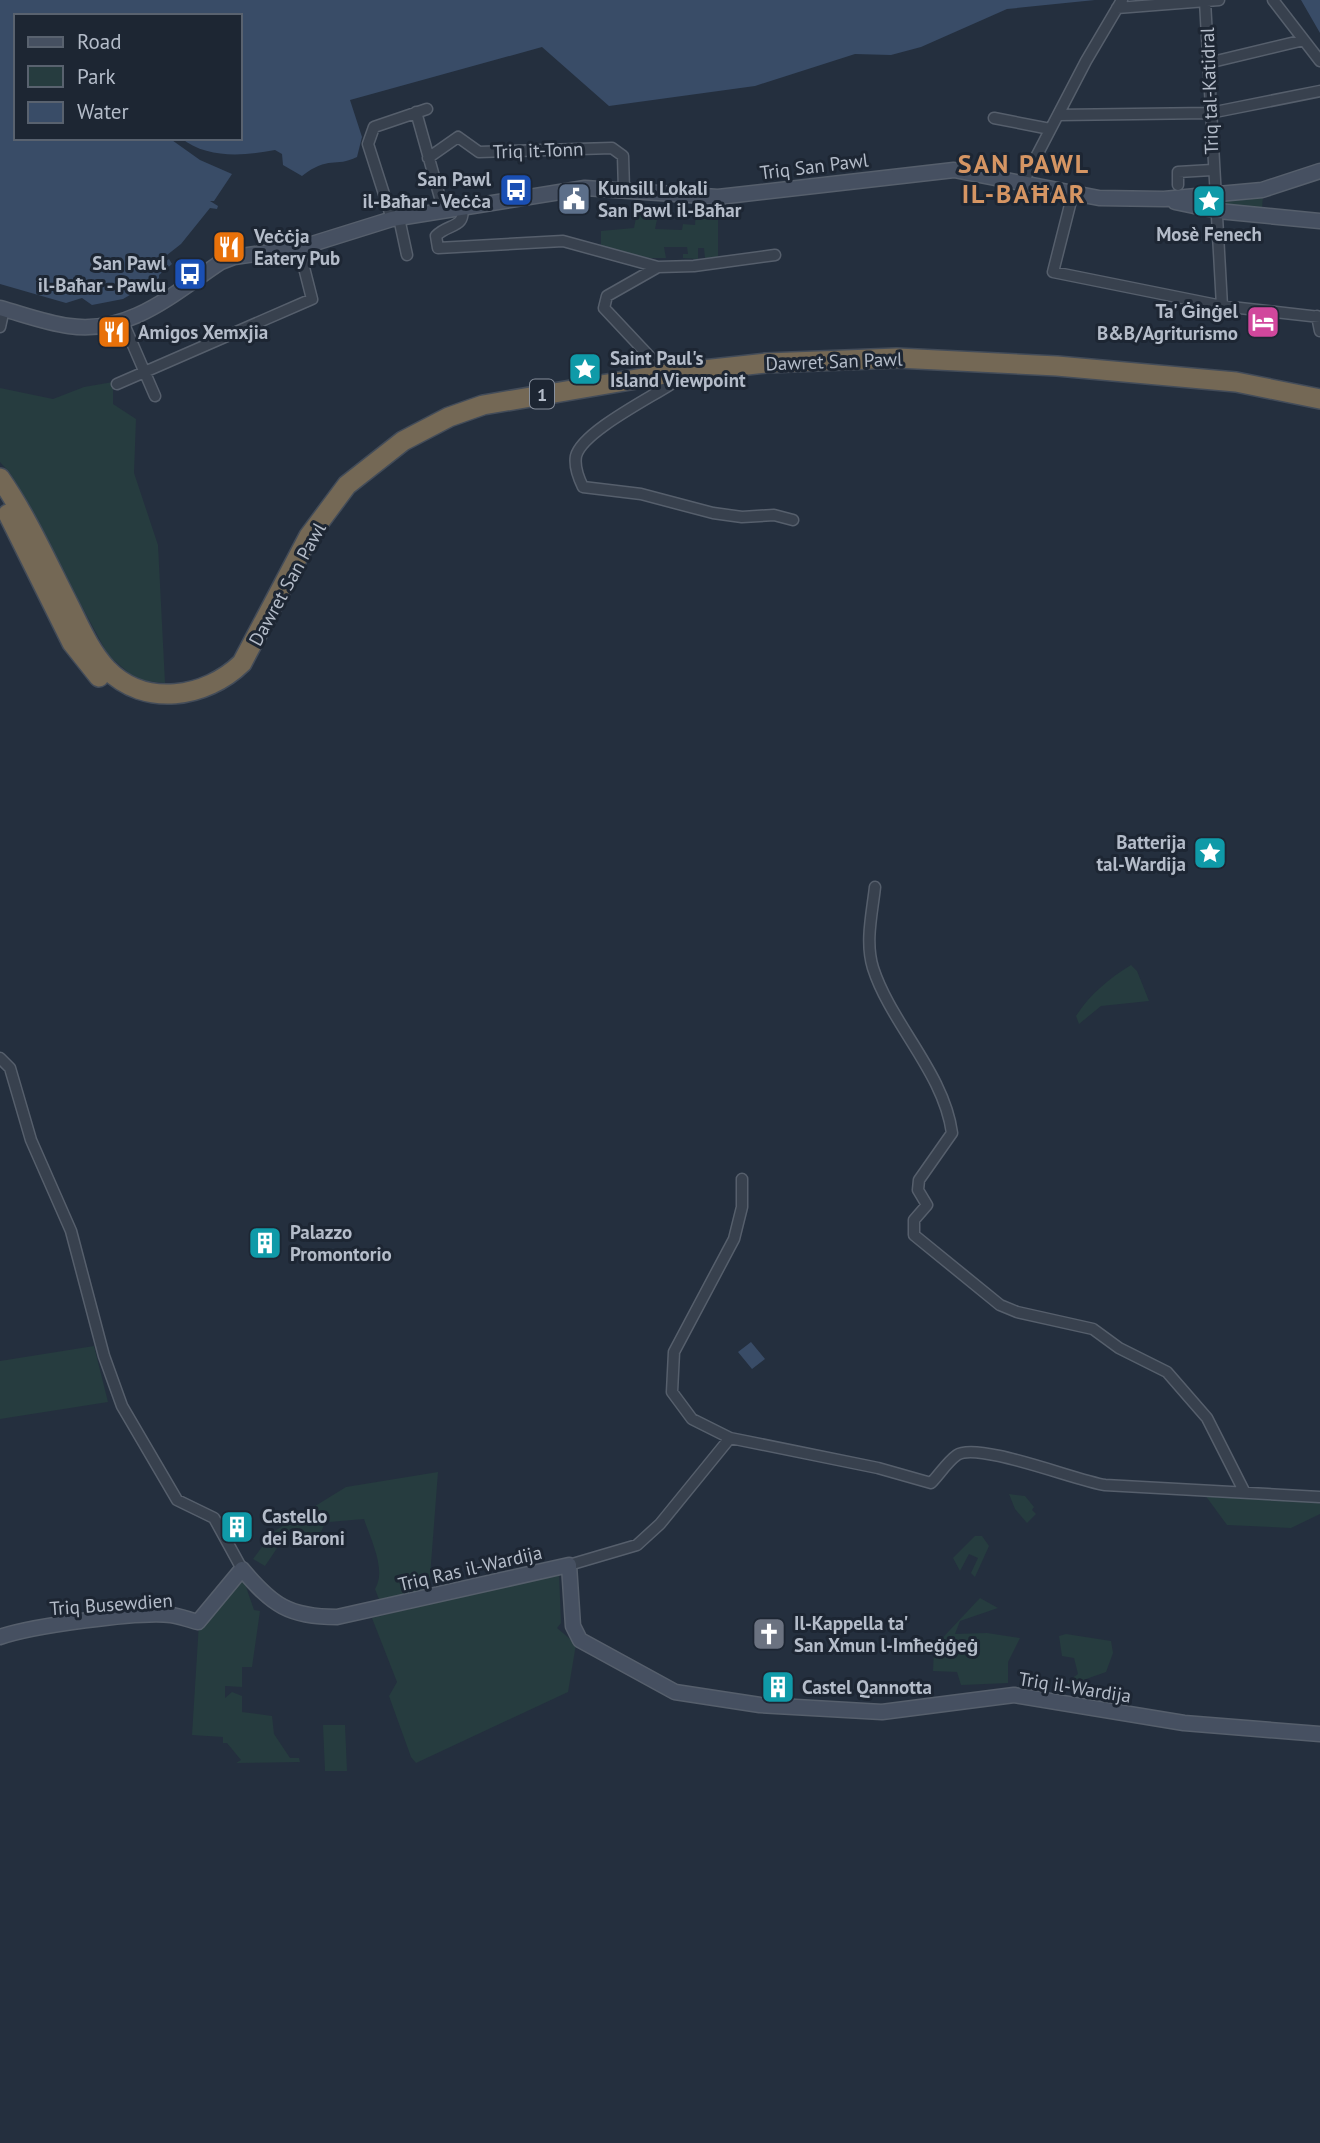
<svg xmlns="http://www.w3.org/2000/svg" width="1320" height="2143" viewBox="0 0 1320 2143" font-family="'PT Sans',sans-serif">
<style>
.green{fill:#263c3f}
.water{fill:#394c67}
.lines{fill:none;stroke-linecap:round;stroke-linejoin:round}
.street-casing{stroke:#565f6c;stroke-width:13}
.secondary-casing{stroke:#565f6c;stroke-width:17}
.highway-casing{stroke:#434c59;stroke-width:22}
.street{stroke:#38414e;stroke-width:10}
.secondary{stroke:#465061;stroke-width:14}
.highway{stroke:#746855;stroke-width:19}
.labels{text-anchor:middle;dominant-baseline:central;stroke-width:6;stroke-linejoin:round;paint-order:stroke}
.shield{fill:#1d2633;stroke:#878f9c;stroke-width:2}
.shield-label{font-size:18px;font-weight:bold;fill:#b4bcc9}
.street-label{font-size:19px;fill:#b4bcc9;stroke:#1d2633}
.poi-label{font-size:19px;font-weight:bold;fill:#b4bcc9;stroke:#1d2633;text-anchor:start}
.district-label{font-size:26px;font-weight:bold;letter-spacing:2px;fill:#d59563;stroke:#1d2633}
</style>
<rect width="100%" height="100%" fill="#242f3e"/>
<path class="green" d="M1263,195l-1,14 -41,-4v-7z
M718,210v47l-13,1 -1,-10h-6v11l-15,-1v-4h5l-1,-7h-23l2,11h-16l-49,-11v-16l33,-3 3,-15 21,2 -3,14 27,1 1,-6 12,1 1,-14z
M113,382v22l23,15 -2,54 24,72 7,138 -28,-3 -29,-25 -98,-182 -10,-11v-74l53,11 31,-12z
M1131,965l6,6 12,30 -48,5 -22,18 -3,-8c14,-22 34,-38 55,-51z
M94,1346l14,56 -108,17v-58z
M438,1472l-9,118 -49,12 -5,-13c12,-19 -5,-51 -11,-70l-35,3 -15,-5 10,8 -8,19 -26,-15 -25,37 -12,-7 20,-27 73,-45z
M1009,1494l16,2 9,11 -2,3 4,4 -9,9 -12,-14z
M1205,1495l106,4 9,5v10l-29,14 -64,-3z
M975,1536h7l7,10 -14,31 -4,-4 7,-15 -9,-4 -9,17 -7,-13z
M559,1573l2,50 -4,5 19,16 -8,48 -152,71 -5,-6 -22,-61 8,-14 -25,-64z
M243,1578l11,32 6,1 -8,56h-10v20l-17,-1v12l7,-6 10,4v16l30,4 2,18 16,24h9l1,4 -64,1 5,-3 -14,-17h-4v-6l-31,-2 7,-112z
M980,1598l18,10 -38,13 -5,13 32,-1 33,5 -12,24v21l-47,2 -4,-13 -24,-1 1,-24z
M1066,1634l45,7 2,12 -7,19 -37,13 -1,-4 10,-7 -4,-16 -12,-2 -3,-20z
M323,1725h22l2,46h-22z"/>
<path class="water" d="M0,0h1095l-88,9 -86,38 -30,8 -36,-1 -100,32 -146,20 -67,-59 -192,53 12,37 -5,20c-22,11 -28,-2 -55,19l-19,-11 -1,-11 -7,-4c-31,6 -68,9 -94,-12h59v-122h-224v122h153l31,22 32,14 -18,27h-4l8,5 -1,3 -7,-1 -29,36 -28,22 2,3 14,-10 3,5 -13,11v3l-36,21 -31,6 -10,-7 -16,5 -66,-19z
M1301,0h19v33z
M751,1342l14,17 -13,10 -14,-17z"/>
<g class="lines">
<defs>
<path id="street" d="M1273,0l47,61
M1205,1l17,305
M1117,8l102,-8
M1208,63l96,-23
M416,112l28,100
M1058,115l152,-2 110,-22
M994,118l56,11
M428,158l30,-21 21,15 133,-4 11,8 1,34
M1023,182l63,-121 36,-61
M1178,185v-13l34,-2
M1073,193l-20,79 169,34 98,11
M462,207c4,22 -14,16 -26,29l2,12 125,-7 95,26 36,-1 81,-11
M399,218l8,37
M392,219l-24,-75 6,-17 53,-18
M658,267l-51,29 -3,12 62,66
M1317,316l3,15
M123,322l32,74
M0,327l4,-18
M117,384l195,-85 -13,-51
M671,384c-21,14 -89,48 -95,72 -2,11 2,21 7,31l58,7 72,19 29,4 32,-2 19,5
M875,887c-3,27 -10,55 -2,81 18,56 71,105 79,165l-33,47 -1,10 9,15 -13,15v15l86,70 17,7 76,17 26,19 48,24 40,46 37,73
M0,1058l10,10 21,72 40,91 33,125 18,50 55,94 37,18 28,51
M742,1179v28l-8,32 -60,113 -2,40 20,27 38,19 148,30 53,15c8,-8 16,-21 26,-28 20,-14 120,26 148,30l215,12
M569,1565l68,-20 23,-21 70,-86"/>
<path id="secondary" d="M1175,202l43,9 102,10
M0,308c22,6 46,15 69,18 60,9 105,-33 152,-64l13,-5 65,-9 93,-29 193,-31 133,9 236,-27 145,28 65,1 98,-9 58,-19
M0,1637c31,-11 139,-26 171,-22 9,1 18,5 27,7l44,-53c30,36 47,48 95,48l232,-52 4,61 7,14 95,52 85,13 122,7 132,-17 170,28 136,11"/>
<path id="highway" d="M0,478c27,39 47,84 69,127 11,22 21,46 38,64 38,39 99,29 135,-6l67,-127 38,-51 56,-44 46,-24 34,-12 183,-31 100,-11 131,-5 160,8 179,16 84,17
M8,514l64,129 27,34"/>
</defs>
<use href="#street" class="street-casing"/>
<use href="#secondary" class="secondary-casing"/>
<use href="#highway" class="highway-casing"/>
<use href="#street" class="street"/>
<use href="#secondary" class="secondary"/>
<use href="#highway" class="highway"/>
</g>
<defs>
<symbol id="bus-square" viewBox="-11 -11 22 22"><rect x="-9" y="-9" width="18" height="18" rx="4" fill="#1a4fb4" stroke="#1d2633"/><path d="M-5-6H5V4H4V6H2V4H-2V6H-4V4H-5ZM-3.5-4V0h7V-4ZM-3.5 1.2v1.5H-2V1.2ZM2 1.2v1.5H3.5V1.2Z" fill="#fff"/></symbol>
<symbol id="civic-square" viewBox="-11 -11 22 22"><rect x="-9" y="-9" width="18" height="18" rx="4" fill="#5c6f8a" stroke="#1d2633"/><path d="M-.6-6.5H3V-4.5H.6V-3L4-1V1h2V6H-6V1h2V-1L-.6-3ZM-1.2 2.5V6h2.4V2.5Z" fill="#fff"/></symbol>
<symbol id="sight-square" viewBox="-11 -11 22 22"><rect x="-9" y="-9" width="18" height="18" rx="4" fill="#0f9aa8" stroke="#1d2633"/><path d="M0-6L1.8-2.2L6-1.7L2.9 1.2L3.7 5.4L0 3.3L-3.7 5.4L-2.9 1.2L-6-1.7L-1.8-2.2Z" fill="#fff"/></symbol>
<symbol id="restaurant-square" viewBox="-11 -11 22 22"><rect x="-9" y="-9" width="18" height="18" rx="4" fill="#e8710a" stroke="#1d2633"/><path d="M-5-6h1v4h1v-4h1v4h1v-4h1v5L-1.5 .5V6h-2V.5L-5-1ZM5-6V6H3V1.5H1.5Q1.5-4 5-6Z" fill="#fff"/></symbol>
<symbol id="hotel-square" viewBox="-11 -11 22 22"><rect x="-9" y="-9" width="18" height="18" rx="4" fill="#d1479c" stroke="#1d2633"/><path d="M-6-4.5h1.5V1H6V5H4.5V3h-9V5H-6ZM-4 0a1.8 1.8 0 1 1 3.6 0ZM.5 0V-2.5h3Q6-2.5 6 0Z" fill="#fff"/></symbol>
<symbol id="building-square" viewBox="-11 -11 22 22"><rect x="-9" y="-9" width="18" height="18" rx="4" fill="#0f9aa8" stroke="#1d2633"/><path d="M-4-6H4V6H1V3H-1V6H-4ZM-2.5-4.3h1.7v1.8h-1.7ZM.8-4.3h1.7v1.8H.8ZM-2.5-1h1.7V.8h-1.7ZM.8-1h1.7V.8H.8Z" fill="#fff"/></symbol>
<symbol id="church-square" viewBox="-11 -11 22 22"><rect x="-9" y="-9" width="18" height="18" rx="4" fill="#6b7280" stroke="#1d2633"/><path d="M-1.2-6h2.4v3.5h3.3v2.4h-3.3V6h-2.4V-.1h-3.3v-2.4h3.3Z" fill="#fff"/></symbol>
</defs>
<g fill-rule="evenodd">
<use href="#bus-square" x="497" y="171" width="38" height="38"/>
<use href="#civic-square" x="555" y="180" width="38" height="38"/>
<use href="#sight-square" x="1190" y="182" width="38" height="38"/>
<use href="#restaurant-square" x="210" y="228" width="38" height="38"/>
<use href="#bus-square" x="171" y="255" width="38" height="38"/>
<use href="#hotel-square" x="1244" y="303" width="38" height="38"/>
<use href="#restaurant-square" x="95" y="313" width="38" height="38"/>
<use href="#sight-square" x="566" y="350" width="38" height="38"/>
<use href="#sight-square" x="1191" y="834" width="38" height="38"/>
<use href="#building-square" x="246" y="1224" width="38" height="38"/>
<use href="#building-square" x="218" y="1508" width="38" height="38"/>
<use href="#church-square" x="750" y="1615" width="38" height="38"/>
<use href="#building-square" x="759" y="1668" width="38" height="38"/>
</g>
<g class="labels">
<rect class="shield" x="530" y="379.5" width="24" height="29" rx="5"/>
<g class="shield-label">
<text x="542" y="394">1</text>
</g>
<g class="street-label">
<text transform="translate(1209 91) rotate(-92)">Triq tal-Katidral</text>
<text transform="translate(538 150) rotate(-2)">Triq it-Tonn</text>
<text transform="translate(814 166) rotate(-7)">Triq San Pawl</text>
<text transform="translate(834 361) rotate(-2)">Dawret San Pawl</text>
<text transform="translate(287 584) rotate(-61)">Dawret San Pawl</text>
<text transform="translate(470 1568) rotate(-13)">Triq Ras il-Wardija</text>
<text transform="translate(111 1604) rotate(-4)">Triq Busewdien</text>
<text transform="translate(1075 1687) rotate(9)">Triq il-Wardija</text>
</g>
<g class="poi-label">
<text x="491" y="179" text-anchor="end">San Pawl<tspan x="491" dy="22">il-Baħar - Veċċa</tspan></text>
<text x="598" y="188">Kunsill Lokali<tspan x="598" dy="22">San Pawl il-Baħar</tspan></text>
<text x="1209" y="234" text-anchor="middle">Mosè Fenech</text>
<text x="254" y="236">Veċċja<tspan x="254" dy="22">Eatery Pub</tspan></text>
<text x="166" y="263" text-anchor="end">San Pawl<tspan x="166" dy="22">il-Baħar - Pawlu</tspan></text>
<text x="1238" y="311" text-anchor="end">Ta' Ġinġel<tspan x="1238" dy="22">B&amp;B/Agriturismo</tspan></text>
<text x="138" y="332">Amigos Xemxjia</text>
<text x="610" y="358">Saint Paul's<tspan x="610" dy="22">Island Viewpoint</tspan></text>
<text x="1186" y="842" text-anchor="end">Batterija<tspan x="1186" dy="22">tal-Wardija</tspan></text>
<text x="290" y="1232">Palazzo<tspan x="290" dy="22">Promontorio</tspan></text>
<text x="262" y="1516">Castello<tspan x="262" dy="22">dei Baroni</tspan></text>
<text x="794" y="1623">Il-Kappella ta'<tspan x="794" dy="22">San Xmun l-Imħeġġeġ</tspan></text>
<text x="802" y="1687">Castel Qannotta</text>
</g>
<g class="district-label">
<text x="1024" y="163">SAN PAWL<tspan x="1024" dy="30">IL-BAĦAR</tspan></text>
</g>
</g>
<rect x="14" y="14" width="228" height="126" fill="#1d2633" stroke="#59626f" stroke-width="2"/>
<rect x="28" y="37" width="35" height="10" fill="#465061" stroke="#59626f" stroke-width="2"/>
<text x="77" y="49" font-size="21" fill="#b4bcc9">Road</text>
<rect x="28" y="66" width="35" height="21" fill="#263c3f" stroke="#59626f" stroke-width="2"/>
<text x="77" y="84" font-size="21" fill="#b4bcc9">Park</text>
<rect x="28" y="102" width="35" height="21" fill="#394c67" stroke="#59626f" stroke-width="2"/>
<text x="77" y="119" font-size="21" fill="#b4bcc9">Water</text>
</svg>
